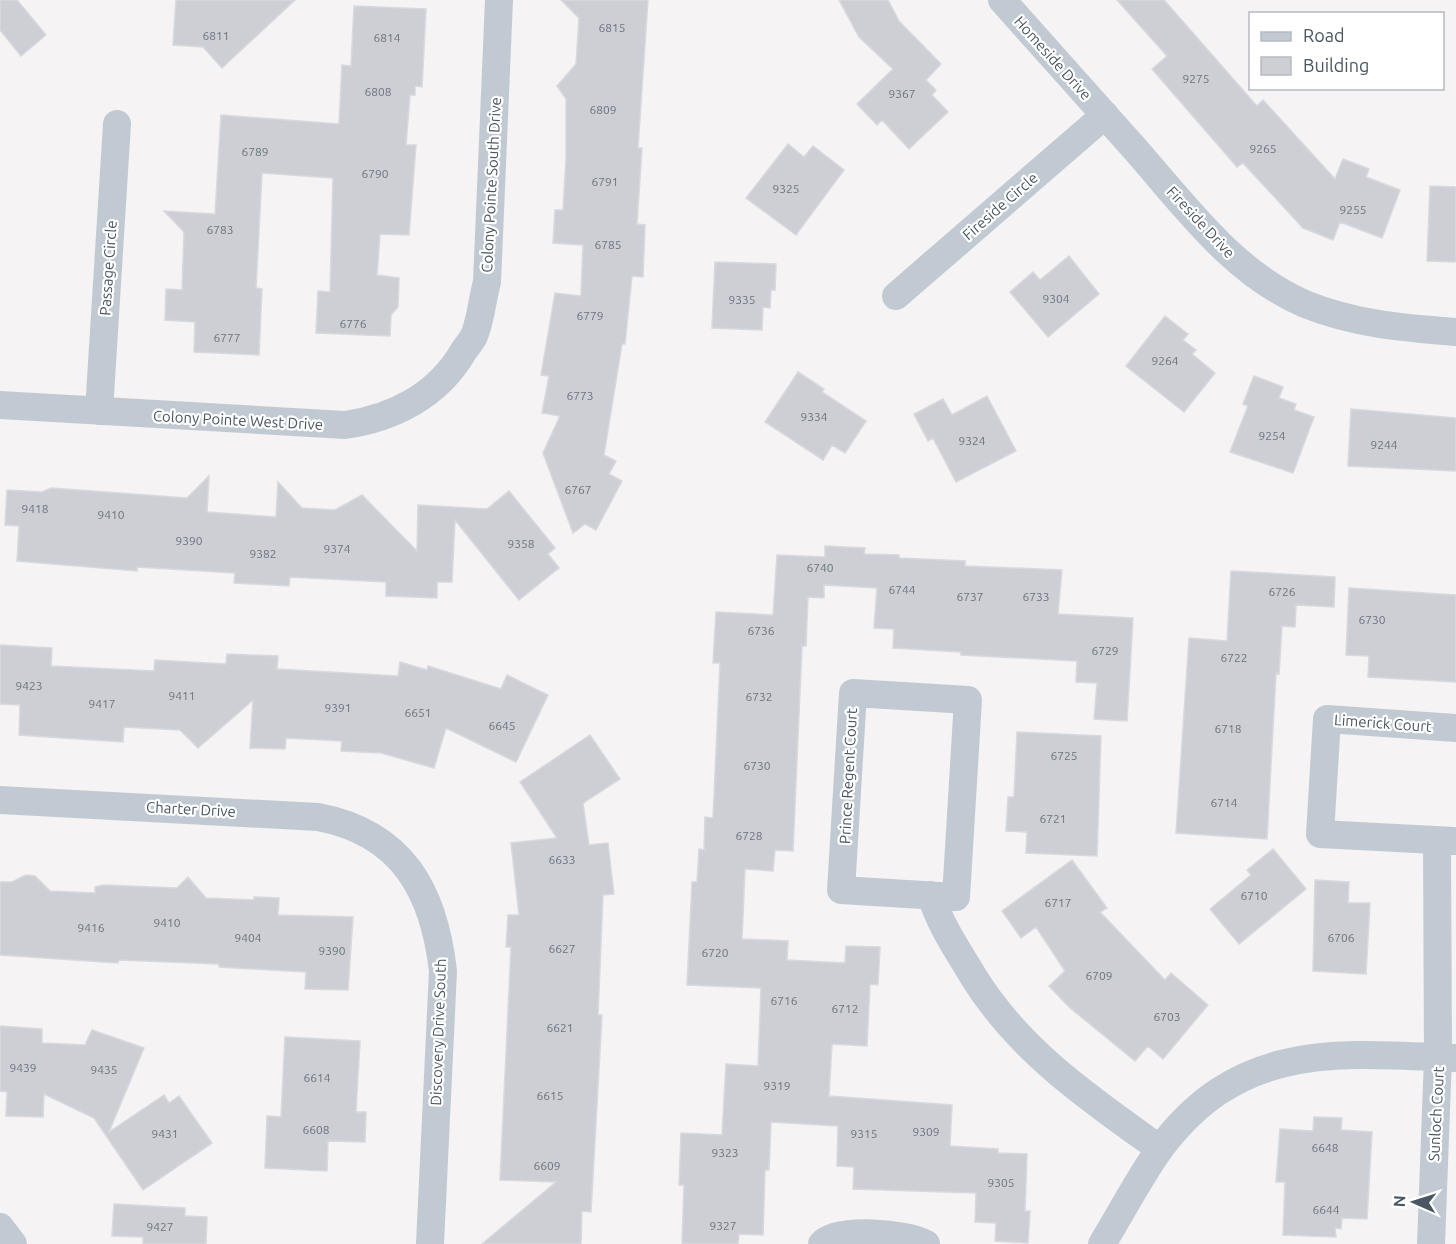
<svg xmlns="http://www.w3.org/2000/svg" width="1456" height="1244" viewBox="0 0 1456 1244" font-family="Ubuntu,sans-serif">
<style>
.building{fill:#cdcfd5;stroke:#d7d9de;stroke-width:1.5}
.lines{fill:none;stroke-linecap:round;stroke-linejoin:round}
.minor{stroke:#c1cad2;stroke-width:28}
.labels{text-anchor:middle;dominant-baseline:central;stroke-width:4.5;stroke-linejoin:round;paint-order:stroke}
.number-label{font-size:12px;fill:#6b747e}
.street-label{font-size:15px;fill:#4a5661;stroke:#fff}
</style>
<rect width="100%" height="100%" fill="#f5f3f3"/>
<path class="building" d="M0,0h17l29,35 -25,21 -21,-26z
M176,0h119l-73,68 -19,-21 -30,-2z
M561,0h87l-10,148h4l-5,76 8,1 -2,52 -11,-1 -7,68h-3l-18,111 12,6 -7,13 13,7 -26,49 -11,-6 -12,9 -30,-80 17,-37 -18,-3 7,-37 -8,-1 14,-82 26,3 2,-51 -30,-2 2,-33h8l3,-51v-60l-9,-13 19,-22 3,-46z
M839,0h49l11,21 42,43 -15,16 10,10 -4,5 16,17 -39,37 -27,-29 -5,5 -20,-21 36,-35 -34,-32z
M1117,0h47l93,106 6,-6 72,79 8,-20 26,10 -3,8 34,13 -18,48 -42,-16 -7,18 -30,-12 -60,-65 -6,4 -85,-98 15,-13z
M354,6l72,3 -4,78 -7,-1v9h-5l-4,50h10l-7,90 -29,-1 -3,41 22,3 -1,29 -7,8 -1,21 -74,-3 2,-42 12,1 3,-114 -71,-5 -6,115 6,1 -3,66 -65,-3 1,-30 -30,-2 1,-31 16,1 2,-58 -20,-21 51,3 6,-99 118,9 3,-59 9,1z
M788,144l16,13 9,-11 31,24 -48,65 -50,-37z
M1430,186l26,1v75l-29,-1z
M1069,256l30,38 -51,43 -38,-45 23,-20 7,8z
M715,262l61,2 -1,26h-4l-1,18 -7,-1 -1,23 -50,-2z
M1165,316l23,18 -5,6 13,10 -4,4 23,19 -31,39 -58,-46z
M798,372l26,17 -2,3 44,29 -21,32 -13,-8 -9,15 -58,-38z
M1254,376l29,11 -4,11 17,6 -2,6 20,7 -21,56 -63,-21 18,-46 -5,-2z
M987,396l29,55 -60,31 -23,-44 -5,3 -14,-27 29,-15 9,16z
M1351,409l105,9v53l-108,-5z
M209,476l-2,36 69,5 2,-35 24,26 33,2 27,-15 55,56 1,-46 69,4 22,-18 46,57 -7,6 11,14 -40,32 -64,-80 -3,62h-15v16l-51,-2v-14l-96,-5 -1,9 -55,-3 1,-10 -98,-6v4l-120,-10 2,-35 -14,-1 2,-35 35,2 9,-4 136,10z
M825,546l40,2 -1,6 35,1v3l66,3v5l97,4 -4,44 75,4 -6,103 -33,-2 3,-36 -21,-1 1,-21 -116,-6v-3l-68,-4 1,-19 -20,-1 3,-40 -53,-3v13l-16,-1 -2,49h-4l-9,205 -18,-1 -2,21 -28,-2 -3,70 46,2 -1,19 58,3 1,-17 34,1 -2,38 -8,-1 -3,62 -35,-2 -3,52 123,9 -2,41 48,3v4l29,1 -2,57h5l-2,32 -33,-2 1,-18 -21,-1 1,-29 -123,-4 1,-22 -17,-1 1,-40 -67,-4 -2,48h-4l-2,65 -24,-1 -1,10h-56l2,-59h-5l2,-52 41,2 4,-71 32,2 3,-78 -74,-3 5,-103h5l2,-33 5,1 1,-33 8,1 7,-155h-7l3,-51 57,3 4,-60 48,2z
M1231,571l104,6 -1,30 -38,-2 -1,22 -13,-1 -3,48 -3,-1 -9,166 -91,-6 13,-195 38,3z
M1349,588l107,7v87l-88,-5 1,-21 -23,-1z
M0,645l52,3 -1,18 103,5 1,-11 71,4 1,-10 51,2 -1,13 121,7 2,-14 27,8 1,-4 73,23 6,-14 41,20 -32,67 -70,-34 -12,40 -53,-15 -40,-2 1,-10 -56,-3 -1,11 -35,-1 3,-48 -55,48 -18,-18 -56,-3 -1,15 -104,-7 1,-30 -20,-1z
M1017,732l84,4 -4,120 -71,-3 1,-21 -21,-1 2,-34h6z
M590,735l30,44 -37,24 6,42 19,-2 6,51 -11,1 -5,120h4l-11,197 -9,-1 -1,33h-99l74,-62 -56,-2 11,-233h-5l2,-32h11l-8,-72 46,-5 -37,-56z
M1273,849l33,40 -67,55 -29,-35 41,-34 -4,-5z
M1072,860l35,48 -7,4 65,68 6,-7 37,32 -45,54 -15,-13 -13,15 -66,-54 -20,-21 16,-15 -29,-44 -15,11 -19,-27z
M26,875l9,1 15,15 45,2v-6l8,-2 74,3 11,-11 18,21 48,2v-3l25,1 -1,17 75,2 -5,73 -43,-1 1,-17 -87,-5v-3l-100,-4 -1,3 -118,-8v-73h12z
M1315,880l34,2 -1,21h22l-4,71 -53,-3z
M0,1026l42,3v14l43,2 7,-15 52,18 -35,84 55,-37 5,8 10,-7 33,47 -69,47 -49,-72 -50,-24 -1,23 -37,-1 1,-24 -7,-1z
M285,1037l75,4 -4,71h10l-1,30 -37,-1 -1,30 -62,-3 2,-52 14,1z
M1314,1117l28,1 -1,12 31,2 -5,87 -25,-1 -1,11 -6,-1 1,9 -53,-2 2,-53h-9l4,-53 33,2z
M114,1204l71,4v8l22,1 -1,27h-63v-7l-31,-1z"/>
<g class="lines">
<path class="minor" d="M1002,0c44,50 89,99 133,149 51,58 98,124 170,155 49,20 99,24 151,28
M896,296l209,-181
M0,405l345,20c49,-7 93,-30 118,-73 3,-5 8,-10 11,-16 7,-17 8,-36 13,-54l12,-282
M99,411l18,-287
M853,693l115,7 -12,197 -115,-7z
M0,800l318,17c85,16 116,75 125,154l-13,273
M1454,841l-134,-7 7,-115 129,9
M931,895c9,30 26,54 42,81 46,75 117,123 187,173
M0,1227l13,17
M822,1244c15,-17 86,-11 104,0
M1102,1244c19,-31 36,-64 57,-94 80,-109 178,-97 297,-92
M1431,1244l7,-187 -1,-217"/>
</g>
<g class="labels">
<g class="number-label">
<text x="612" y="27">6815</text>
<text x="216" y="35">6811</text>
<text x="387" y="37">6814</text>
<text x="1196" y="78">9275</text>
<text x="378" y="91">6808</text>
<text x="902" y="93">9367</text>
<text x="603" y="109">6809</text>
<text x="1263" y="148">9265</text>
<text x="255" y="151">6789</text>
<text x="375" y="173">6790</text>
<text x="605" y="181">6791</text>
<text x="786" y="188">9325</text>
<text x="1353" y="209">9255</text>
<text x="220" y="229">6783</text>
<text x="608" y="244">6785</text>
<text x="1056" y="298">9304</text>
<text x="742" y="299">9335</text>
<text x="590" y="315">6779</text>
<text x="353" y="323">6776</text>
<text x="227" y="337">6777</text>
<text x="1165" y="360">9264</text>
<text x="580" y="395">6773</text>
<text x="814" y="416">9334</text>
<text x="1272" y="435">9254</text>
<text x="972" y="440">9324</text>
<text x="1384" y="444">9244</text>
<text x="578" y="489">6767</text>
<text x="35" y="508">9418</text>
<text x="111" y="514">9410</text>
<text x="189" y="540">9390</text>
<text x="521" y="543">9358</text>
<text x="337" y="548">9374</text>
<text x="263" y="553">9382</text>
<text x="820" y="567">6740</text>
<text x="902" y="589">6744</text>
<text x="1282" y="591">6726</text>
<text x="970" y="596">6737</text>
<text x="1036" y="596">6733</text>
<text x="1372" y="619">6730</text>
<text x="761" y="630">6736</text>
<text x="1105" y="650">6729</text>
<text x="1234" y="657">6722</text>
<text x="29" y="685">9423</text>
<text x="182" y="695">9411</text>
<text x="759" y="696">6732</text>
<text x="102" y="703">9417</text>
<text x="338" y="707">9391</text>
<text x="418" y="712">6651</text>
<text x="502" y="725">6645</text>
<text x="1228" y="728">6718</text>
<text x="1064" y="755">6725</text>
<text x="757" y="765">6730</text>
<text x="1224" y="802">6714</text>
<text x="1053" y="818">6721</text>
<text x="749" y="835">6728</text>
<text x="562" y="859">6633</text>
<text x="1254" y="895">6710</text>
<text x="1058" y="902">6717</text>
<text x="167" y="922">9410</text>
<text x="91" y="927">9416</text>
<text x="248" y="937">9404</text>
<text x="1341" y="937">6706</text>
<text x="562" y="948">6627</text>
<text x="332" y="950">9390</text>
<text x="715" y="952">6720</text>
<text x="1099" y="975">6709</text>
<text x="784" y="1000">6716</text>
<text x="845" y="1008">6712</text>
<text x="1167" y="1016">6703</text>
<text x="560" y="1027">6621</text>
<text x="23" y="1067">9439</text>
<text x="104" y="1069">9435</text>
<text x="317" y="1077">6614</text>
<text x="777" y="1085">9319</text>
<text x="550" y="1095">6615</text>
<text x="316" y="1129">6608</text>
<text x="926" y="1131">9309</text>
<text x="165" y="1133">9431</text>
<text x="864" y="1133">9315</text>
<text x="1325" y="1147">6648</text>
<text x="725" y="1152">9323</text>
<text x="547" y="1165">6609</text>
<text x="1001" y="1182">9305</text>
<text x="1326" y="1209">6644</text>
<text x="723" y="1225">9327</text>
<text x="160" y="1226">9427</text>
</g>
<g class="street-label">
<text transform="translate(1053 58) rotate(48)">Homeside Drive</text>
<text transform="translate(491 185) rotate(-87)">Colony Pointe South Drive</text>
<text transform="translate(1000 206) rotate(-41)">Fireside Circle</text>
<text transform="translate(1201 222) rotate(47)">Fireside Drive</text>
<text transform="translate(108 268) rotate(-86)">Passage Circle</text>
<text transform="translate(238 420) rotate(3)">Colony Pointe West Drive</text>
<text transform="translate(1383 723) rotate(4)">Limerick Court</text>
<text transform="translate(848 776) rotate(-87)">Prince Regent Court</text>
<text transform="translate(191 809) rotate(3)">Charter Drive</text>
<text transform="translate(438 1032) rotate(-88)">Discovery Drive South</text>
<text transform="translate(1436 1114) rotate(-87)">Sunloch Court</text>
</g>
</g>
<rect x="1249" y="12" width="195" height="78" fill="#ffffff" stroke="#b7bbc0" stroke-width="1.5"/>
<rect x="1261" y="32" width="30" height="9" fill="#c1cad2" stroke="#b7bbc0" stroke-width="1.5"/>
<text x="1303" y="42" font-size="18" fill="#4a5661">Road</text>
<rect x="1261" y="57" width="30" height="18" fill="#cdcfd5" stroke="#b7bbc0" stroke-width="1.5"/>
<text x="1303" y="72" font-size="18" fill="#4a5661">Building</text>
<g transform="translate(1414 1202) rotate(273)" stroke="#ffffff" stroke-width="4.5" paint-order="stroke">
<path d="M0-4.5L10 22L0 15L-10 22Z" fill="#4a5661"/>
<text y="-9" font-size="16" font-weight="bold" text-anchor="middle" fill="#4a5661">N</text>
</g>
</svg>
